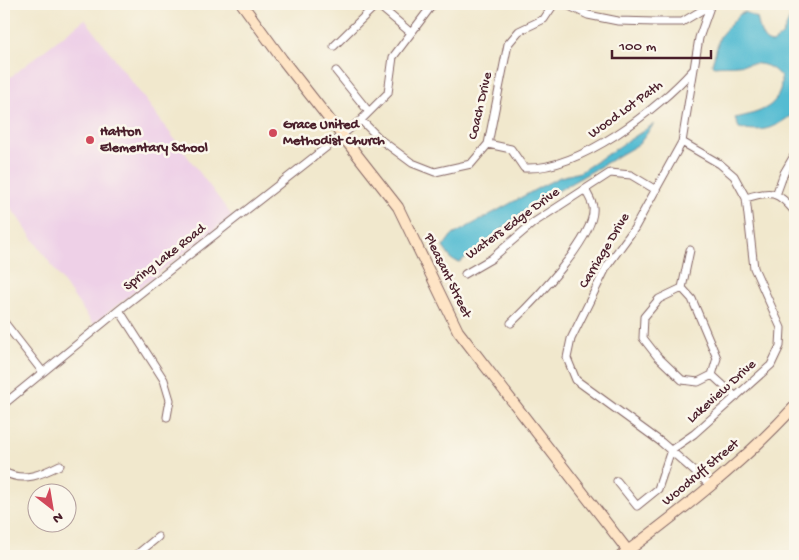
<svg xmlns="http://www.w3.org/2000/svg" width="799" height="560" viewBox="0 0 799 560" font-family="'Gochi Hand',sans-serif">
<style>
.built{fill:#eed0e7}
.water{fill:#55bcd2;stroke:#506e7e}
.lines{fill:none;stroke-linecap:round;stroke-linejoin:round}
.street-casing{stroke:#846564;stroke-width:9}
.secondary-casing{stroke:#846564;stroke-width:12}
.street{stroke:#fff;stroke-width:7}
.secondary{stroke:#fee4c5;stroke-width:10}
.poi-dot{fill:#d1495b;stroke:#fbf7ec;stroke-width:2}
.labels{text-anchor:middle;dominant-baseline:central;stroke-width:5;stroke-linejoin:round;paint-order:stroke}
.street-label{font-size:14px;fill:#4a1f2b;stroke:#fbf7ec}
.poi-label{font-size:14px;font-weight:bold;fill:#4a1f2b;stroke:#fbf7ec;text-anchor:start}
</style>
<rect width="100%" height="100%" fill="#fbf7ec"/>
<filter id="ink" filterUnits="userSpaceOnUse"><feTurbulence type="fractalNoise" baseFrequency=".02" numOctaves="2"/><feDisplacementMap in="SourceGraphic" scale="10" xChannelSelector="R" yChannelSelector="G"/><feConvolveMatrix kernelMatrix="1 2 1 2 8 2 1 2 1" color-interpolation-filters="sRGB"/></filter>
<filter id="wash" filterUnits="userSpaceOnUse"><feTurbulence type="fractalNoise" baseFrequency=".0096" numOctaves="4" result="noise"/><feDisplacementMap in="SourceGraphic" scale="20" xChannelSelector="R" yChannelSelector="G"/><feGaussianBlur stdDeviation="1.12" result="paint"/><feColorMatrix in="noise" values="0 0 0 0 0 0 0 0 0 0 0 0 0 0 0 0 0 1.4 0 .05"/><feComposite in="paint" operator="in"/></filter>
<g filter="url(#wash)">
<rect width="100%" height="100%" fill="#f1e8cd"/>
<path class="built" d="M85,19l147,197 -139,108 -89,-126v-116z"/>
<path class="water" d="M795,8v105c-22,15 -29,20 -56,15l-4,-10c24,-5 48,-11 46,-41 -13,-16 -25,-14 -44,-12 -8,1 -15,0 -23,1l-2,-2 8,-28 20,-22 5,-2 12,6c3,10 4,25 16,25l9,-8z
M654,124l-15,20 -109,63 -70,55 -8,-2 -9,-13 8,-11 91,-50 18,-9 20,-5z"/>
</g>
<g filter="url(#ink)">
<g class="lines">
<defs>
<path id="street" d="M377,4l33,28
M565,4l23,11 30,6 37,1h27l27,-16
M334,46l43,-42
M336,71l33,41
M361,120l20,20 31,23 23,9 36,-8 17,-20 20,-100 11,-13 25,-12 10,-15
M488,144l23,5 13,19c55,3 134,-59 169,-98
M776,195l8,-22 11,-19
M746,198c25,-8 32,-7 49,14
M465,274l26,-15 42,-36 77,-50 21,2 25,15
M682,288l10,11 25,59 -5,17 -14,7 -16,-2 -25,-24 -14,-18 1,-21 15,-18z
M682,288l8,-38
M119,310l45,70 6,20 -3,17
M4,322l38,49
M511,323c21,-20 86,-87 82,-116 -1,-6 -6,-13 -8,-18
M712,375l24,22
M4,404l115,-94 242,-190 27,-27 5,-36 40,-53
M4,472c20,11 38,2 56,-7
M617,481l20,25 21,-17 13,-39 23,-16 77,-69 9,-19 1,-18 -27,-60 -8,-70 -12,-22 -14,-12 -38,-22
M710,485l-49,-43 -85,-62 -9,-22 4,-19 36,-73 27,-37 48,-87 17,-104 12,-34
M135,556l23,-19"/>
<path id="secondary" d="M242,4l40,55 116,148 60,124 174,225
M621,556c60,-45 123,-94 174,-150"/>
</defs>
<use href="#street" class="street-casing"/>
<use href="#secondary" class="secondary-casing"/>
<use href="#street" class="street"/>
<use href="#secondary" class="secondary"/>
</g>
</g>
<g class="poi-dot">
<circle cx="273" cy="133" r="5"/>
<circle cx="90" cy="140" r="5"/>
</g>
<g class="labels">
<g class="street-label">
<text transform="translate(481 106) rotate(-77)">Coach Drive</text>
<text transform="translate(626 110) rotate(-36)">Wood Lot Path</text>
<text transform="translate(513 224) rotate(-36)">Waters Edge Drive</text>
<text transform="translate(605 251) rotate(-59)">Carriage Drive</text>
<text transform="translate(165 258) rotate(-38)">Spring Lake Road</text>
<text transform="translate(447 276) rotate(64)">Pleasant Street</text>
<text transform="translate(722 392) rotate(-42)">Lakeview Drive</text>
<text transform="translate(701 473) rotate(-40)">Woodruff Street</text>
</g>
<g class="poi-label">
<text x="283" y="125">Grace United<tspan x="283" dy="16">Methodist Church</tspan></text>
<text x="100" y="132">Hatton<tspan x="100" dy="16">Elementary School</tspan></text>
</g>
</g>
<rect width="799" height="560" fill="none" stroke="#fbf7ec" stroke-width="20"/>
<g transform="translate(52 508) rotate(149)"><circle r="24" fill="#fbf7ec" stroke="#b4a19f"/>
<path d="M0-4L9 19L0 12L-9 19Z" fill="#d1495b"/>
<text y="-8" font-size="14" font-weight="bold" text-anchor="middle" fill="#4a1f2b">N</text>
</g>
<path d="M612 50v8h99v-8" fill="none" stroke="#4a1f2b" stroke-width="2.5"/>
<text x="619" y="50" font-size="15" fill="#4a1f2b" stroke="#fbf7ec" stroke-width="4" paint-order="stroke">100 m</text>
</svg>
